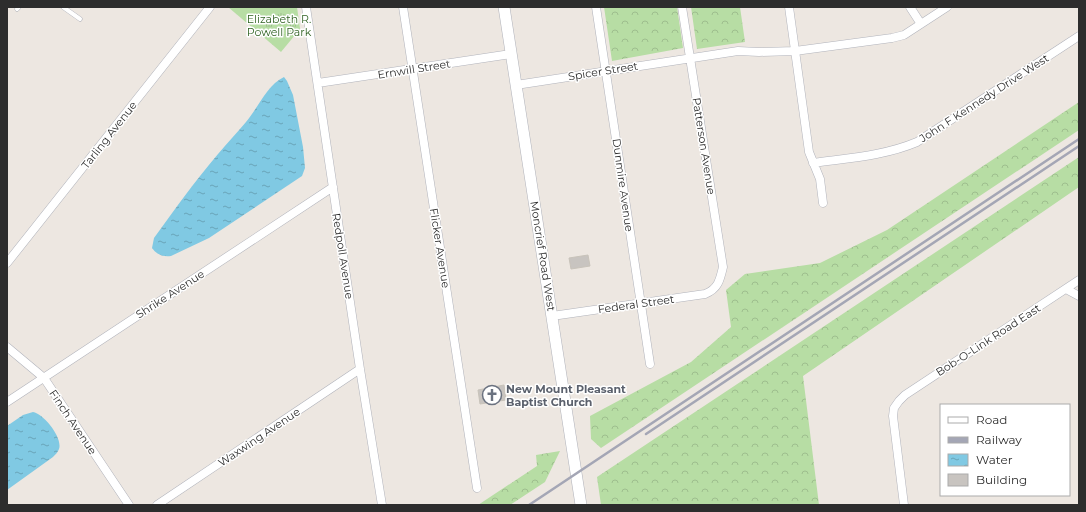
<svg xmlns="http://www.w3.org/2000/svg" width="1086" height="512" viewBox="0 0 1086 512" font-family="Montserrat,sans-serif">
<style>
.forest{fill:url(#forest-crowns)}
.park{fill:url(#park-tufts)}
.water{fill:url(#water-ripples)}
.building{fill:#c8c4c0;stroke:#c8c3ba}
.lines{fill:none;stroke-linecap:round;stroke-linejoin:round}
.lane-casing{stroke:#b1b3bb;stroke-width:5}
.street-casing{stroke:#b1b3bb;stroke-width:9}
.secondary-casing{stroke:#b1b3bb;stroke-width:12}
.lane{stroke:#fff;stroke-width:4}
.street{stroke:#fff;stroke-width:8}
.secondary{stroke:#fff;stroke-width:11}
.rail{stroke:#a4a6b5;stroke-width:2.5}
.labels{text-anchor:middle;dominant-baseline:central;stroke-width:3;stroke-linejoin:round;paint-order:stroke}
.park-label{font-size:11px;fill:#316323;stroke:#fff}
.street-label{font-size:11px;fill:#2d2d2d;stroke:#fff}
.worship-label{font-size:11px;font-weight:bold;fill:#5b616d;stroke:#fff;text-anchor:start}
</style>
<defs>
<pattern id="forest-crowns" width="20" height="18" patternUnits="userSpaceOnUse"><rect width="20" height="18" fill="#b7dda4"/><path d="M2 6a3 3 0 1 1 6 0M12 15a3 3 0 1 1 6 0" fill="none" stroke="#9ebe8e"/></pattern>
<pattern id="park-tufts" width="24" height="20" patternUnits="userSpaceOnUse"><rect width="24" height="20" fill="#b7dda4"/><path d="M3 7l-1-3M5 7V3M7 7l1-3M15 17l-1-3M17 17v-4M19 17l1-3" fill="none" stroke="#9ebe8e"/></pattern>
<pattern id="water-ripples" width="26" height="14" patternUnits="userSpaceOnUse"><rect width="26" height="14" fill="#80c9e3"/><path d="M2 4q2-2 4 0t4 0M15 11q2-2 4 0t4 0" fill="none" stroke="#69a4b8"/></pattern>
</defs>
<rect width="100%" height="100%" fill="#ede7e1"/>
<path class="forest" d="M604,7h73l6,41 -71,13z
M691,7h49l5,35 -48,7z
M1079,102v28l-478,318 -10,-9 -1,-23 101,-54 40,-35 -5,-37 19,-16 75,-11 67,-33z
M1079,157v30l-276,189 16,129h-218l-4,-28z
M560,451l-15,31 -35,23h-32l59,-39 -1,-11z"/>
<path class="park" d="M228,7h69l3,22 -19,23z"/>
<path class="water" d="M284,77l3,4 6,14 10,52 2,21 -3,8 -93,62 -38,18c-8,1 -14,-1 -19,-8l2,-10c21,-29 41,-57 64,-84 9,-11 19,-21 28,-32 12,-14 21,-37 38,-45z
M33,412c11,2 30,26 26,37 -1,3 -4,6 -6,8l-46,33v-64l16,-11z"/>
<path class="building" d="M588,255l2,11 -19,3 -2,-11z
M504,385l2,15 -26,4 -2,-14z"/>
<g class="lines">
<defs>
<path id="lane" d="M63,7l17,12
M17,9l2,-2"/>
<path id="street" d="M306,7l54,362 22,136
M403,7l74,481
M596,7l54,357
M789,7l20,145 11,27 3,24
M910,7l11,17
M318,83l193,-29
M516,85l222,-34 21,1 36,-1 97,-13 12,-3 43,-28
M813,163c35,-5 71,-7 104,-21l162,-106
M7,263l203,-256
M1066,289l13,7
M552,316l153,-22c13,-5 15,-14 18,-27l-41,-260
M7,347l37,31 85,127
M7,402l326,-215
M157,505l203,-136
M904,505l-11,-89 1,-8 5,-7 6,-6 174,-115"/>
<path id="secondary" d="M504,7l77,498"/>
</defs>
<use href="#lane" class="lane-casing"/>
<use href="#street" class="street-casing"/>
<use href="#secondary" class="secondary-casing"/>
<use href="#lane" class="lane"/>
<use href="#street" class="street"/>
<use href="#secondary" class="secondary"/>
<path class="rail" d="M646,434l433,-288
M529,505l550,-366"/>
</g>
<defs>
<symbol id="church-ring" viewBox="-11 -11 22 22"><circle r="9.5" fill="#fff" stroke="#6b7280" stroke-width="1.5"/><path d="M-1.2-6h2.4v3.5h3.3v2.4h-3.3V6h-2.4V-.1h-3.3v-2.4h3.3Z" fill="#6b7280"/></symbol>
</defs>
<g fill-rule="evenodd">
<use href="#church-ring" x="481" y="384" width="22" height="22"/>
</g>
<g class="labels">
<g class="park-label">
<text x="279" y="19">Elizabeth R.<tspan x="279" dy="13">Powell Park</tspan></text>
</g>
<g class="street-label">
<text transform="translate(414 69) rotate(-9)">Ernwill Street</text>
<text transform="translate(603 71) rotate(-9)">Spicer Street</text>
<text transform="translate(984 98) rotate(-33)">John F Kennedy Drive West</text>
<text transform="translate(109 135) rotate(-52)">Tarling Avenue</text>
<text transform="translate(704 146) rotate(81)">Patterson Avenue</text>
<text transform="translate(623 185) rotate(82)">Dunmire Avenue</text>
<text transform="translate(440 248) rotate(81)">Flicker Avenue</text>
<text transform="translate(343 256) rotate(81)">Redpoll Avenue</text>
<text transform="translate(543 256) rotate(81)">Moncrief Road West</text>
<text transform="translate(170 294) rotate(-33)">Shrike Avenue</text>
<text transform="translate(636 304) rotate(-8)">Federal Street</text>
<text transform="translate(988 340) rotate(-33)">Bob-O-Link Road East</text>
<text transform="translate(73 422) rotate(56)">Finch Avenue</text>
<text transform="translate(259 437) rotate(-34)">Waxwing Avenue</text>
</g>
<g class="worship-label">
<text x="506" y="389">New Mount Pleasant<tspan x="506" dy="13">Baptist Church</tspan></text>
</g>
</g>
<rect width="1086" height="512" fill="none" stroke="#2d2d2d" stroke-width="16"/>
<rect x="940" y="404" width="130" height="92" fill="#ffffff" stroke="#ababab"/>
<rect x="948" y="417" width="20" height="6" fill="#ffffff" stroke="#ababab"/>
<text x="976" y="424" font-size="12" fill="#2d2d2d">Road</text>
<rect x="948" y="437" width="20" height="6" fill="#a4a6b5" stroke="#ababab"/>
<text x="976" y="444" font-size="12" fill="#2d2d2d">Railway</text>
<rect x="948" y="454" width="20" height="12" fill="url(#water-ripples)" stroke="#ababab"/>
<text x="976" y="464" font-size="12" fill="#2d2d2d">Water</text>
<rect x="948" y="474" width="20" height="12" fill="#c8c4c0" stroke="#ababab"/>
<text x="976" y="484" font-size="12" fill="#2d2d2d">Building</text>
</svg>
